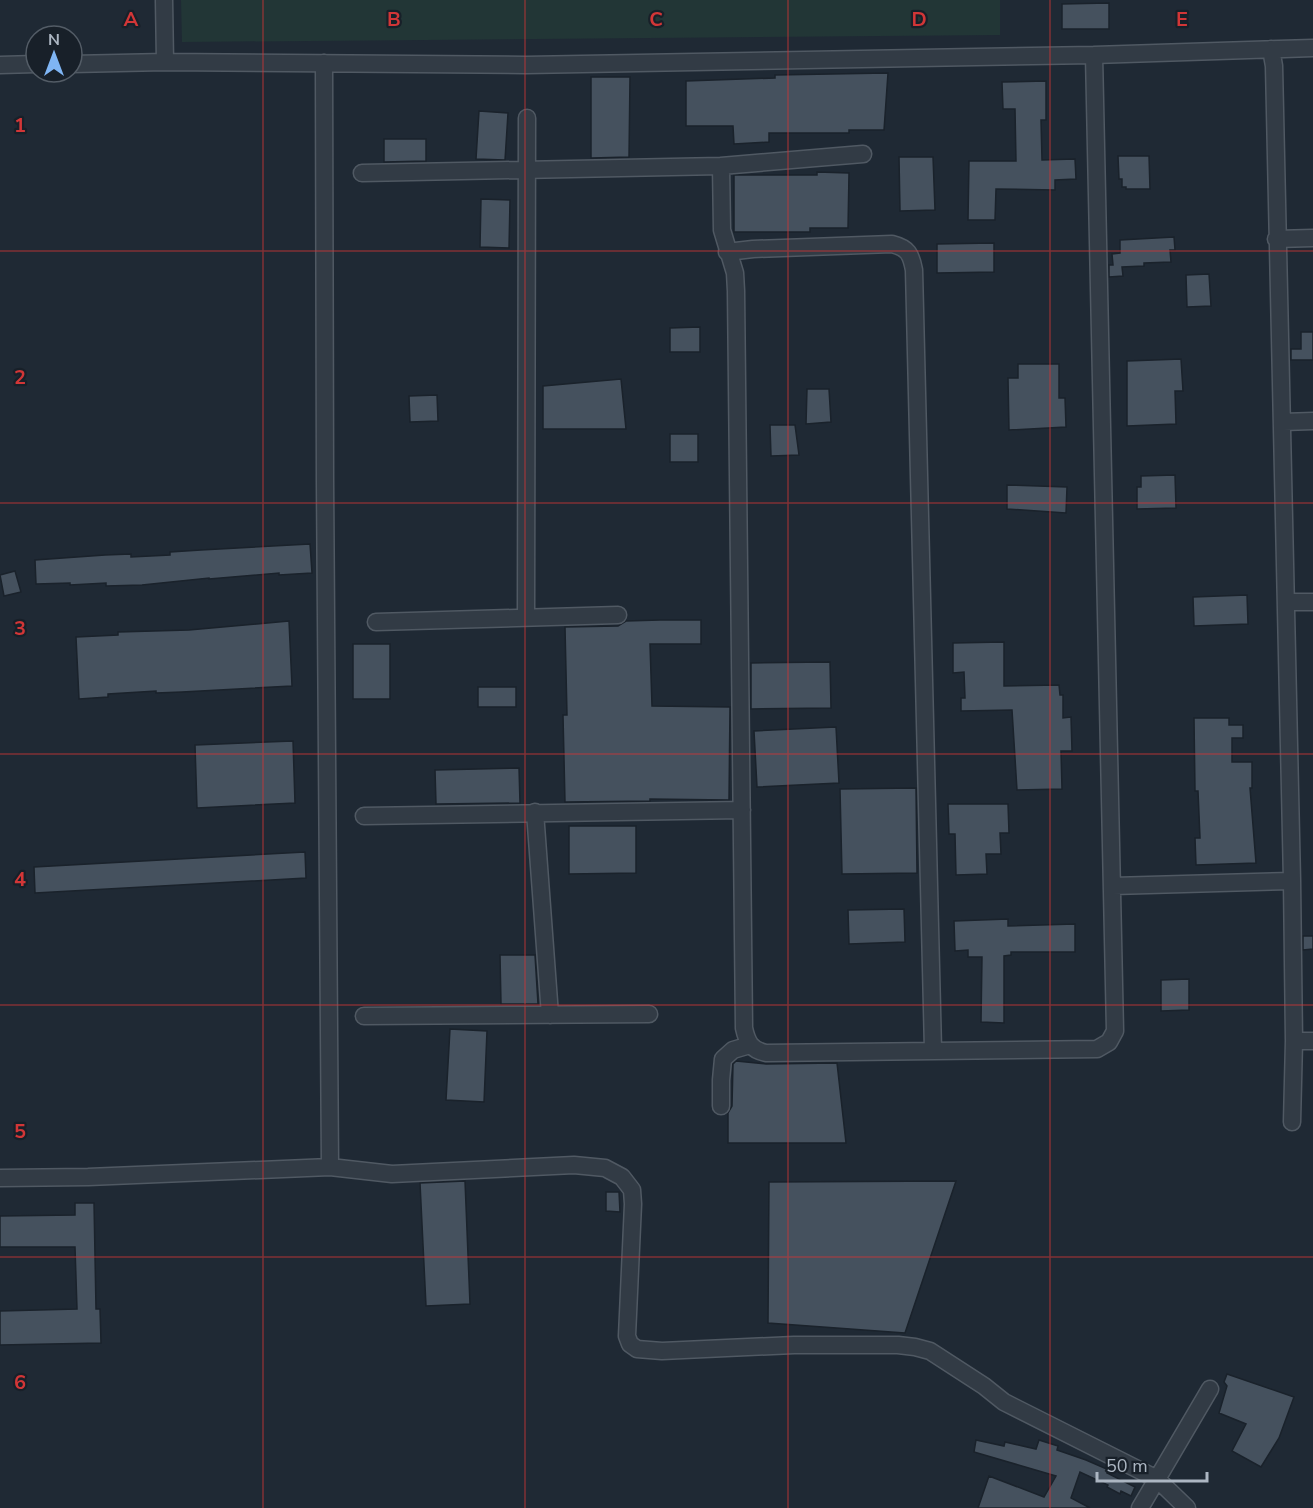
<svg xmlns="http://www.w3.org/2000/svg" width="1313" height="1508" viewBox="0 0 1313 1508" font-family="'Nunito Sans',sans-serif">
<style>
.green{fill:#223636}
.building{fill:#45515e;stroke:#1a222b;stroke-width:1.5}
.lines{fill:none;stroke-linecap:round;stroke-linejoin:round}
.minor-casing{stroke:#505963;stroke-width:19}
.minor{stroke:#323b45;stroke-width:16}
.grid{fill:none;stroke:#d23637;stroke-width:1.5;stroke-opacity:0.55}
.grid-label{font-size:20px;text-anchor:middle;font-weight:bold;fill:#d23637;stroke:#182029;stroke-width:4.5;stroke-linejoin:round;paint-order:stroke}
</style>
<rect width="100%" height="100%" fill="#1f2934"/>
<path class="green" d="M181,0h819v35l-818,7z"/>
<path class="building" d="M1109,3v26h-47v-25z
M888,73l-4,57h-35v3h-80v9l-35,2 -1,-18h-47v-45l89,-3v-3z
M591,77h39l-1,80 -38,1z
M1046,81v39h-5l1,40 33,-1 1,20 -21,1v10l-59,-1 -1,31h-27l1,-59h47l-1,-52h-12l-1,-27z
M479,111l29,2 -3,47 -29,-1z
M384,139h42v22l-42,1z
M1118,156h31l1,33h-24v-2h-4v-8h-3z
M899,157h34l2,53 -35,1z
M817,172l32,1 -1,55h-38v4h-76v-57h83z
M481,199l29,1 -1,48 -29,-1z
M1174,237l1,13h-5l1,12 -27,1v3l-22,1 1,9 -14,1v-12h4l-1,-11 8,-1v-13z
M994,243v29l-57,1v-29z
M1209,274l2,32 -24,1 -1,-32z
M700,327v25h-30v-24z
M1301,332h12v28h-22v-11h10z
M1181,359l2,32h-8l1,33 -49,2v-65z
M1018,364h41v34h6l1,29 -57,3 -1,-52h10z
M621,379l5,50h-83v-43z
M807,389h22l2,33 -25,2z
M437,395l1,26 -28,1 -1,-26z
M770,425h25l4,30 -28,1z
M670,434h28v28h-28z
M1175,475l1,33 -39,1v-22h4v-11z
M1007,485l60,2 -1,26 -59,-4z
M310,544l2,29 -33,2v-2l-70,6v-1l-67,7 -36,1v-3l-36,2v-2l-34,1 -1,-24 70,-5 26,-1v3l39,-2v-3l31,-2z
M15,571l6,21 -17,4 -4,-21z
M1247,595l1,29 -54,2 -1,-29z
M660,620h41v24h-51l2,62 78,1 -1,93 -79,-1v2l-85,1 -2,-87h4l-2,-88 53,-1 8,-5z
M289,621l3,65 -110,6 -26,1v-2l-48,3v3l-29,2 -3,-62 42,-2v-3l71,-2z
M1004,642v44l55,-1 1,10h3v23l8,-1 1,34h-11l1,38 -45,1 -5,-80 -51,1v-13h4l-1,-26 -11,1v-30z
M353,644h37v55h-37z
M830,662l1,46 -80,1v-46z
M478,687h38v20h-38z
M1194,718h35v7h14v13h-11v24h20v26h-2l6,75 -60,2 -1,-27h5l-2,-47h-3z
M836,727l3,56 -82,4 -3,-56z
M293,741l2,62 -98,5 -2,-63z
M519,768l1,35 -84,1 -1,-34z
M916,788l1,85 -75,1 -2,-85z
M948,804h60l1,29h-9l1,21h-15l1,20 -31,1 -1,-41h-6z
M569,826h67v47l-67,1z
M305,852l1,26 -271,15 -1,-26z
M904,909l1,33 -56,2 -1,-34z
M1008,919v7l67,-2v28h-64v3l-7,1v67l-23,-1 1,-65h-14v-7l-13,1 -1,-30z
M1303,936h10v13l-10,1z
M500,955h35l3,49h-37z
M1189,979v31l-28,1v-31z
M450,1029l37,2 -3,71 -38,-2z
M736,1061l30,3 71,-1 9,80h-118v-30l4,-7 1,-42z
M465,1181l5,123 -44,2 -6,-123z
M956,1181l-51,152 -137,-10 1,-141z
M606,1192h13l1,20 -14,-1z
M75,1203h19l2,106h4l1,34 -101,2v-34l77,-2 -2,-62h-75v-31l75,-1z
M1227,1374l67,23 -15,41 -18,29 -29,-16 14,-27 -27,-11 8,-27 -3,-4z
M976,1440l28,6 1,-4 31,7 3,-9 19,6 -1,4 29,10 23,10 -2,3 28,14 -4,9 -10,-5 -1,3 -13,-7 1,-2 -28,-13 -9,26 19,10h-112l11,-32 55,21 12,-21 -82,-24z"/>
<g class="lines">
<defs>
<path id="minor" d="M164,0l1,62
M1271,49l3,17 18,815 2,160 -2,81
M72,64l93,-2 361,3 568,-10 219,-7
M0,65l36,-1
M863,154l-142,12 1,64 13,43 1,18 8,737c3,14 7,22 22,25l331,-4 12,-7 6,-11 -21,-976
M362,173l359,-7
M1276,239l37,-1
M727,252l26,-3 139,-5c16,4 19,10 22,26l19,780
M1283,422l30,-1
M1286,602h27
M526,616l1,-498
M376,622l242,-7
M535,812l15,203
M364,816l378,-6
M1113,886l179,-5
M364,1016l285,-2
M1294,1041h19
M721,1106v-26l2,-21 10,-9 17,-5
M330,1167l62,7 182,-9 31,3 17,9 10,13 1,14 -6,132 3,8 7,5 25,2 132,-6h104l17,2 15,4 54,35 20,16 153,77 30,29
M0,1178l88,-1 242,-10 -5,-686 -1,-418
M1140,1508l70,-119"/>
</defs>
<use href="#minor" class="minor-casing"/>
<use href="#minor" class="minor"/>
</g>
<path class="grid" d="M263,0v1508M525,0v1508M788,0v1508M1050,0v1508M0,251h1313M0,503h1313M0,754h1313M0,1005h1313M0,1257h1313"/>
<g class="grid-label">
<text x="131" y="26">A</text>
<text x="394" y="26">B</text>
<text x="656" y="26">C</text>
<text x="919" y="26">D</text>
<text x="1182" y="26">E</text>
<text x="20" y="132">1</text>
<text x="20" y="384">2</text>
<text x="20" y="635">3</text>
<text x="20" y="886">4</text>
<text x="20" y="1138">5</text>
<text x="20" y="1389">6</text>
</g>
<g transform="translate(54 54)"><circle r="28" fill="#182029" stroke="#535c66" stroke-width="1.5"/>
<path d="M0-4.5L10 22L0 15L-10 22Z" fill="#7fb5f4"/>
<text y="-9" font-size="16" font-weight="bold" text-anchor="middle" fill="#acb6c2">N</text>
</g>
<path d="M1097 1472v9h110v-9" fill="none" stroke="#acb6c2" stroke-width="3"/>
<text x="1106" y="1472" font-size="18" fill="#acb6c2" stroke="#182029" stroke-width="4.5" paint-order="stroke">50 m</text>
</svg>
